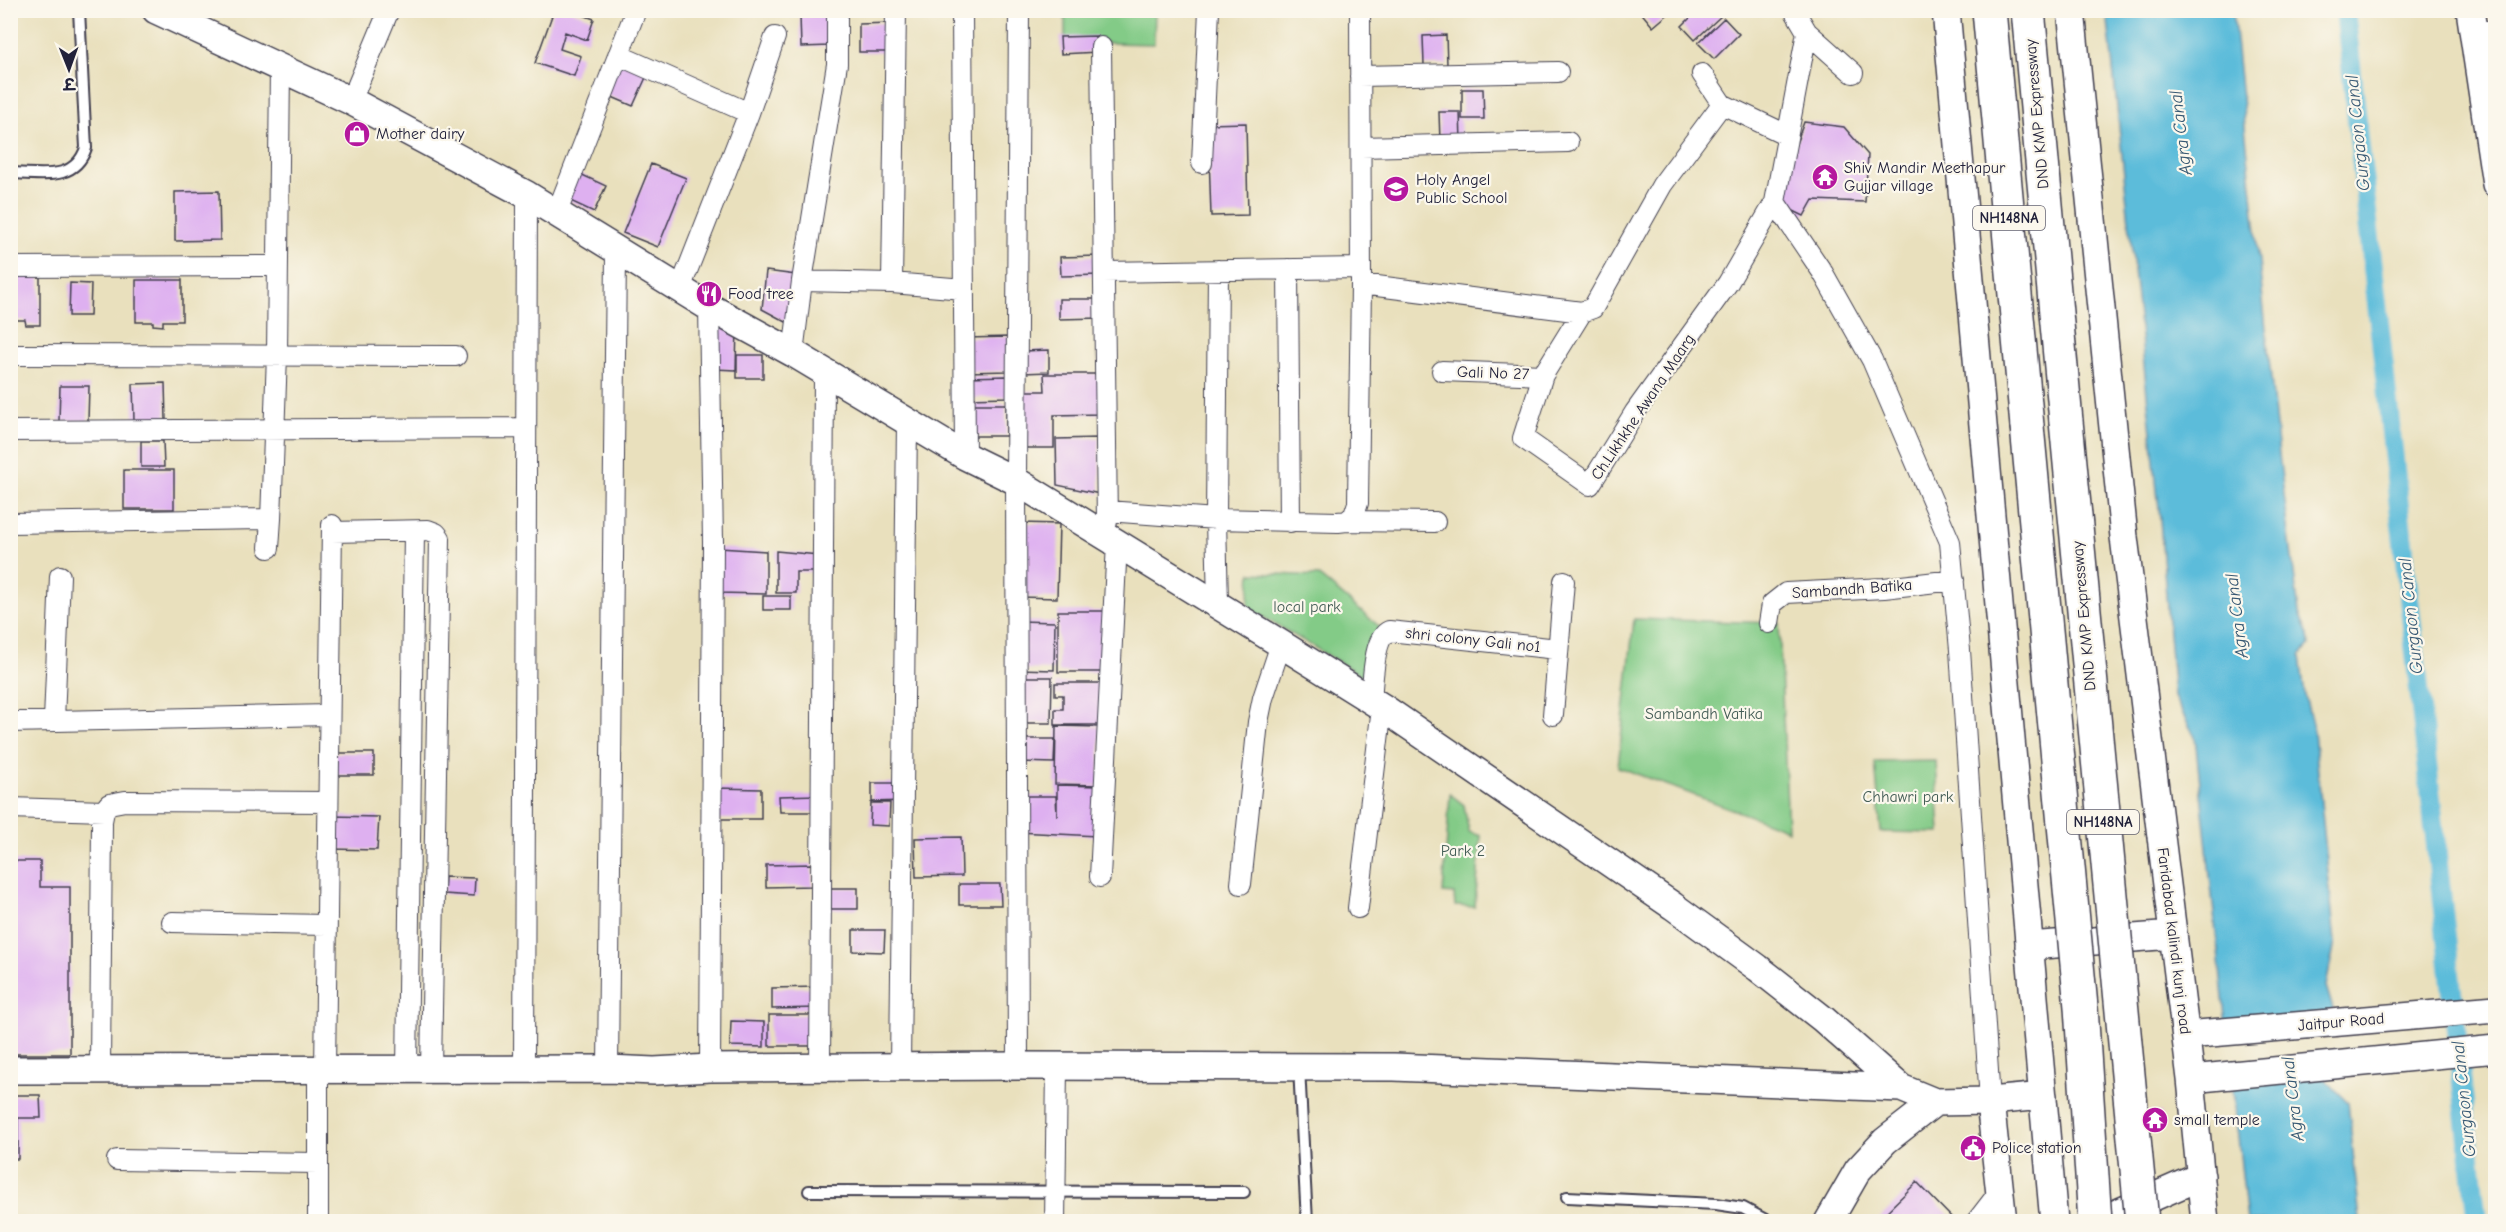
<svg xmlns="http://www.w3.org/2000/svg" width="2506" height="1232" viewBox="0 0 2506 1232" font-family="'Comic Neue','Playpen Sans Deva',sans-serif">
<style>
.green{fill:#83cb87;stroke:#527661;stroke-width:1.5}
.water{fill:#5bbcda;stroke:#3e6f8a;stroke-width:1.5}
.pier{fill:#e9e0bd}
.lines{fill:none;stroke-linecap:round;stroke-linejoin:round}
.canal{stroke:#5bbcda;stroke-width:20}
.building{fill:#deb0f0}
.lane-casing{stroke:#403e4e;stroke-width:14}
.street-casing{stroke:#403e4e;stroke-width:22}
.secondary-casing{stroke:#403e4e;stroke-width:30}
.highway-casing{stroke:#403e4e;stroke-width:36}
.lane{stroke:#fff;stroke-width:10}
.street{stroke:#fff;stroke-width:20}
.secondary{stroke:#fff;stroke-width:27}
.highway{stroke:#fff;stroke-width:33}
.highway-bridge-casing{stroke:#403e4e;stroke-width:36;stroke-linecap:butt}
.highway-bridge{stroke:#fff;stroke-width:33}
.labels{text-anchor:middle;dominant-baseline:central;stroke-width:4.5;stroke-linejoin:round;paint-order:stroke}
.shield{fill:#fbf7ec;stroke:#636270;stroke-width:1.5}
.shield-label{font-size:15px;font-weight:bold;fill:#22223b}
.street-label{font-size:16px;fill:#22223b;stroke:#fbf7ec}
.poi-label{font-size:16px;fill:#22223b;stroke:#fbf7ec;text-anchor:start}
.park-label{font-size:16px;fill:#445d56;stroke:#fbf7ec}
.water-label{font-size:18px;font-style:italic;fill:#365873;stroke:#fbf7ec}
</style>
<rect width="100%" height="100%" fill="#fbf7ec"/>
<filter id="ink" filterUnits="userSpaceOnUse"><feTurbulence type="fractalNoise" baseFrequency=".0167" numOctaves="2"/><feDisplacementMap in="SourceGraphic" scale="12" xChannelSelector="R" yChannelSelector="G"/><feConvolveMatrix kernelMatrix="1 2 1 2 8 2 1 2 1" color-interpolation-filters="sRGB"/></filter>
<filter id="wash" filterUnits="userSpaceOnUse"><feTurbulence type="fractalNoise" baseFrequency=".008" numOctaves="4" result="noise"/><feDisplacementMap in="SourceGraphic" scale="24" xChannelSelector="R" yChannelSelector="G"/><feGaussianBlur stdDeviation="1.35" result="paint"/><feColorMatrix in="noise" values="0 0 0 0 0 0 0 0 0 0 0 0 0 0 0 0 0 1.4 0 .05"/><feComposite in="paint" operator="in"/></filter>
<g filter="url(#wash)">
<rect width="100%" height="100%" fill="#e9e0bd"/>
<path class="green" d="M1065,11h90l-1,33 -89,-2z
M1251,573l68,3 61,51 -9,54 -123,-73z
M1634,619l145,4 9,207 -170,-63z
M1936,761l4,72 -59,-1 -6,-70z
M1450,794l14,11 5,27 12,4 -6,71 -20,-1 -1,-12 -11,-1z"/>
<path class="water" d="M2107,11h126l46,444 20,158 9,23 1,10 -9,10 5,40 9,36 21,210 -9,44 15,49 -22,38 29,29 12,119h-113l-52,-484 -21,-40 -14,-178z"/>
<path class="pier" d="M2225,1031l119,4v1l-10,17 -106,12z"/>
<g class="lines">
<path class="canal" d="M2345,10l132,1212"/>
</g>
<g id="blocks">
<path class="building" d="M554,10h15l25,9 -7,21 -22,-8 -5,17 21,7 -7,20 -39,-13z
M1639,10h34l-20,17z
M1698,10h18l5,6 -26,24 -13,-14z
M829,15l1,31 -29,1 -1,-31z
M1724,18l15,16 -25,25 -16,-16z
M891,23l1,29h-33v-28z
M1446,35l1,30h-23l-1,-29z
M1097,36l1,16 -37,2 -1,-17z
M619,61l29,12 -15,33 -28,-12z
M1462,89h21l1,30h-22z
M1439,112h21l1,29 -21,1z
M1804,122l40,5 24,28 -3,47 -52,-2 -9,16 -29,-14z
M1246,123l2,92 -37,1 -3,-92z
M651,164l35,14 -28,69 -35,-14z
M576,172l30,14 -12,26 -30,-14z
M219,191l1,49 -45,1v-49z
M1099,256l1,19 -39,1 -1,-19z
M766,271l30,4 -8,48 -26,-14z
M10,274h30v51h-14l-1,-5h-15z
M136,280h46v41h-19v5l-10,-1v-3h-17z
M70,283l21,1 -1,32h-21z
M1059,299h42v19l-42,1z
M715,323l22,1 -1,46 -22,-1z
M1009,337v34l-43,1v-34z
M1049,350v22l-26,1v-22z
M737,355h26v23h-26z
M1044,374h56l1,40 -47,1v33h-36v-57h27z
M1007,376l1,21 -40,1v-21z
M165,383l1,37 -32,1 -1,-37z
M60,386h29l-1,35h-29z
M967,404h39v32h-39z
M1099,438l1,56 -43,-9 -1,-46z
M141,441h22l1,26h-23z
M124,470h50v39h-50z
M1021,523l38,1 -2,74 -38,-1z
M719,548l47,3v43l-48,-1z
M776,551l43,4 2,17h-25v21h-20z
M763,596h28v14h-28z
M1058,611h50v61h-50z
M1019,621l36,1 -1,48 -36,-1z
M1018,677h34l-1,46h-34z
M1055,683h48l-1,42h-47v-16h8v-14h-8z
M1056,726l44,1 -1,58 -44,-1z
M1020,739h35l-1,24 -34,-1z
M335,753h39v22h-39z
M872,783h28l1,18 -29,1z
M1057,785l41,1 -1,50 -79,-4v-36h38l1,20z
M715,788l46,1v30h-47z
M818,795v17h-38l-1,-16z
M871,803h19l-1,23 -19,-1z
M331,816l48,1 -2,33 -47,-1z
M961,837l1,39 -46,1 -1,-39z
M10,861h30v26h30v167h-60z
M812,864v22l-46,1v-22z
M445,877l30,1 -1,18 -30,-2z
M959,884h41l1,21h-42z
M831,888h27v21h-27z
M853,930h32l-1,22 -31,-1z
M817,987v21l-45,1v-21z
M769,1015h44v31h-44z
M731,1021l33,1v25l-34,-1z
M10,1095h30l1,23h-23v41h-8z
M2148,1113h12l2,14 -11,1z
M1917,1182l39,40h-80z"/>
</g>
</g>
<g filter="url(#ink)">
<use href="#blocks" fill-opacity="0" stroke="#403e4e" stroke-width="1.5"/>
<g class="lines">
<defs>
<path id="lane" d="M10,173c30,0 64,10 76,-25l-7,-138
M1299,1067l8,155
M809,1191l435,1
M1567,1197l149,7 27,4 26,14"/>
<path id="street" d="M962,10l3,446
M1794,10l13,22 46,41
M2472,31h24
M1807,32l-32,170 48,71 49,87 78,182 10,108 30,451
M1101,47l6,475
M618,55l131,58 26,-76
M1702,74l20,30 65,31
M1360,76l198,-4
M351,101l38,-91
M1361,147l207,-5
M1202,163l7,-153
M557,212l79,-202
M10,267l266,-1
M1288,269l2,253
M1104,272l257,-4
M802,281l90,2 72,6
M892,283l4,-273
M1361,284l221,28 11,-4 69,-123 60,-81
M680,289l69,-176
M709,307l4,235 -3,526
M1582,312l-39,63 -20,63 67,47 45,-73 93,-129 47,-81
M793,353l9,-72 35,-217v-54
M10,355l446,1
M1442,371l101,4
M10,431l515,-3
M1107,511l109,8 122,3 9,-1 7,-6 4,-12 3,-219 -1,-274
M1347,521l88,1
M10,523l261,-4 6,-164 3,-289
M332,532l96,-2 8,3 4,5 -9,532
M269,548l2,-29
M1218,605l-2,-86 2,-249
M1769,623l3,-19 14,-11 98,-5 70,-8
M1371,699c2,-16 2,-61 18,-68l169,18
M1553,715l11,-134
M54,720l6,-144
M10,722l319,-7
M10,808l94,3
M1100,877l17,-334
M1241,884l17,-162 5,-24 18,-54
M1358,908l24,-201
M172,922l154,3
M1018,1066l-2,-585 3,-471
M900,1067l7,-646
M820,1068l4,-696
M100,1069l2,-248 2,-10 5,-7 16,-3 203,1
M608,1069l8,-817
M325,1070l7,-545
M407,1070l7,-539
M524,1070l3,-875
M117,1160l201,3
M318,1222v-152
M1055,1222l2,-156
M1976,1222l24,-31"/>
<path id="secondary" d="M156,10l195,91 176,94 182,112 84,46 172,103 51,25 265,163 101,63 291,199 85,62 65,51 78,69
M1946,10l108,1212
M2071,10l53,527 67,542 14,143
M2470,10l26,174
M2029,946l144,-11
M2186,1035l310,-26
M10,1070l598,-1 46,2 56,-3 308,-2 376,1 507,21 34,14 55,-1 53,-5
M2191,1079l305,-30
M1990,1101l13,121
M1828,1222l30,-52 27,-29 50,-39
M2097,1222l104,-46"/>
<path id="highway" d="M1989,10l38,416
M2028,10l38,411"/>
</defs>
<use href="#lane" class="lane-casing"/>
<use href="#street" class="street-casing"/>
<use href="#secondary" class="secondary-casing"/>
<use href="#highway" class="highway-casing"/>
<use href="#lane" class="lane"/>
<use href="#street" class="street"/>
<use href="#secondary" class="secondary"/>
<use href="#highway" class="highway"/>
<defs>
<path id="highway-bridge" d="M2066,421l76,801
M2027,426l54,581 14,215"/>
</defs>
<use href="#highway-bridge" class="highway-bridge-casing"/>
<use href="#highway-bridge" class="highway-bridge"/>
</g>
</g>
<defs>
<symbol id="shop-disc" viewBox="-11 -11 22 22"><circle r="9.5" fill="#b5179e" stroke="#fbf7ec"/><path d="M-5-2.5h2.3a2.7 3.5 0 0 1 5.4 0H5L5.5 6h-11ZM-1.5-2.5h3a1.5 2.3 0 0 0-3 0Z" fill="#fff"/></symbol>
<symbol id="temple-disc" viewBox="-11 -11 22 22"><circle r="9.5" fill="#b5179e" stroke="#fbf7ec"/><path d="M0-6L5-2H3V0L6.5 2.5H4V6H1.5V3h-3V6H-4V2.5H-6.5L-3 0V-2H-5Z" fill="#fff"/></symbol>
<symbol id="school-disc" viewBox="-11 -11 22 22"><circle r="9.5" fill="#b5179e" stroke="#fbf7ec"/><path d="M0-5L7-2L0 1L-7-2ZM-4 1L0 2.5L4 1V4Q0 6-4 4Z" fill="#fff"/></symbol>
<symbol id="restaurant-disc" viewBox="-11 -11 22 22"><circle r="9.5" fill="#b5179e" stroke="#fbf7ec"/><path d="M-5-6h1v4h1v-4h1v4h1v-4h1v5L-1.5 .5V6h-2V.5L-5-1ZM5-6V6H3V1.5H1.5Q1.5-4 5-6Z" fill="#fff"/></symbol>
<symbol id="civic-disc" viewBox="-11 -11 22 22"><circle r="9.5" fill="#b5179e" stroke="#fbf7ec"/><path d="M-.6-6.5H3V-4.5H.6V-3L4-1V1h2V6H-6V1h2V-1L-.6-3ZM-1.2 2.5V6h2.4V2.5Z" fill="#fff"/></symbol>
</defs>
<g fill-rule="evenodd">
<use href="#shop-disc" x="342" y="119" width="30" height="30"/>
<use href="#temple-disc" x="1810" y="162" width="30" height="30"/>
<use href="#school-disc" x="1381" y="174" width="30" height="30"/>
<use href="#restaurant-disc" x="694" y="279" width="30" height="30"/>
<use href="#temple-disc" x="2140" y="1105" width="30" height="30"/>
<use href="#civic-disc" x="1958" y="1133" width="30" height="30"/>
</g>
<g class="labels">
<g class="shield">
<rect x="1973" y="206" width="72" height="24" rx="4.5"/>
<rect x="2067" y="810" width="72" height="24" rx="4.5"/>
</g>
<g class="shield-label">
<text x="2009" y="218">NH148NA</text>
<text x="2103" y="822">NH148NA</text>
</g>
<g class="street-label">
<text transform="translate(2037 114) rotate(-95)">DND KMP Expressway</text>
<text transform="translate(1493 373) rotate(2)">Gali No 27</text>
<text transform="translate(1643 407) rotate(-56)">Ch.Likhkhe Awana Maarg</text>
<text transform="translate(1852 589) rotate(-4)">Sambandh Batika</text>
<text transform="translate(2084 616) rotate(-95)">DND KMP Expressway</text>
<text transform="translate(1473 640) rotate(6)">shri colony Gali no1</text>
<text transform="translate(2174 941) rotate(83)">Faridabad kalindi kunj road</text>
<text transform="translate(2341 1022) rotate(-5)">Jaitpur Road</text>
</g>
<g class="poi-label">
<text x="376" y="134">Mother dairy</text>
<text x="1844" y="168">Shiv Mandir Meethapur<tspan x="1844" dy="18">Gujjar village</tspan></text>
<text x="1416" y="180">Holy Angel<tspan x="1416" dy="18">Public School</tspan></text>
<text x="728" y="294">Food tree</text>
<text x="2174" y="1120">small temple</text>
<text x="1992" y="1148">Police station</text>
</g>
<g class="park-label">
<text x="1307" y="607">local park</text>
<text x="1704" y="714">Sambandh Vatika</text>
<text x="1908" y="797">Chhawri park</text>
<text x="1463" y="851">Park 2</text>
</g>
<g class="water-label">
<text transform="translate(2181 133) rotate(-97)">Agra Canal</text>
<text transform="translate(2358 133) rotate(-96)">Gurgaon Canal</text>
<text transform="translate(2237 616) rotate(-97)">Agra Canal</text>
<text transform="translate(2411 616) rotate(-96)">Gurgaon Canal</text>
<text transform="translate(2293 1099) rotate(-97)">Agra Canal</text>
<text transform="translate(2464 1099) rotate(-96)">Gurgaon Canal</text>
</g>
</g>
<rect width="2506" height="1232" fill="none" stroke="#fbf7ec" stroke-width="36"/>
<g transform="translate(69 69) rotate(179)" stroke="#fbf7ec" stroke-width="4.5" paint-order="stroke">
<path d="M0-4.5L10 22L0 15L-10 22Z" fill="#22223b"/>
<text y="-9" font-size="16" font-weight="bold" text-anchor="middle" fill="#22223b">उ</text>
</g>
</svg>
